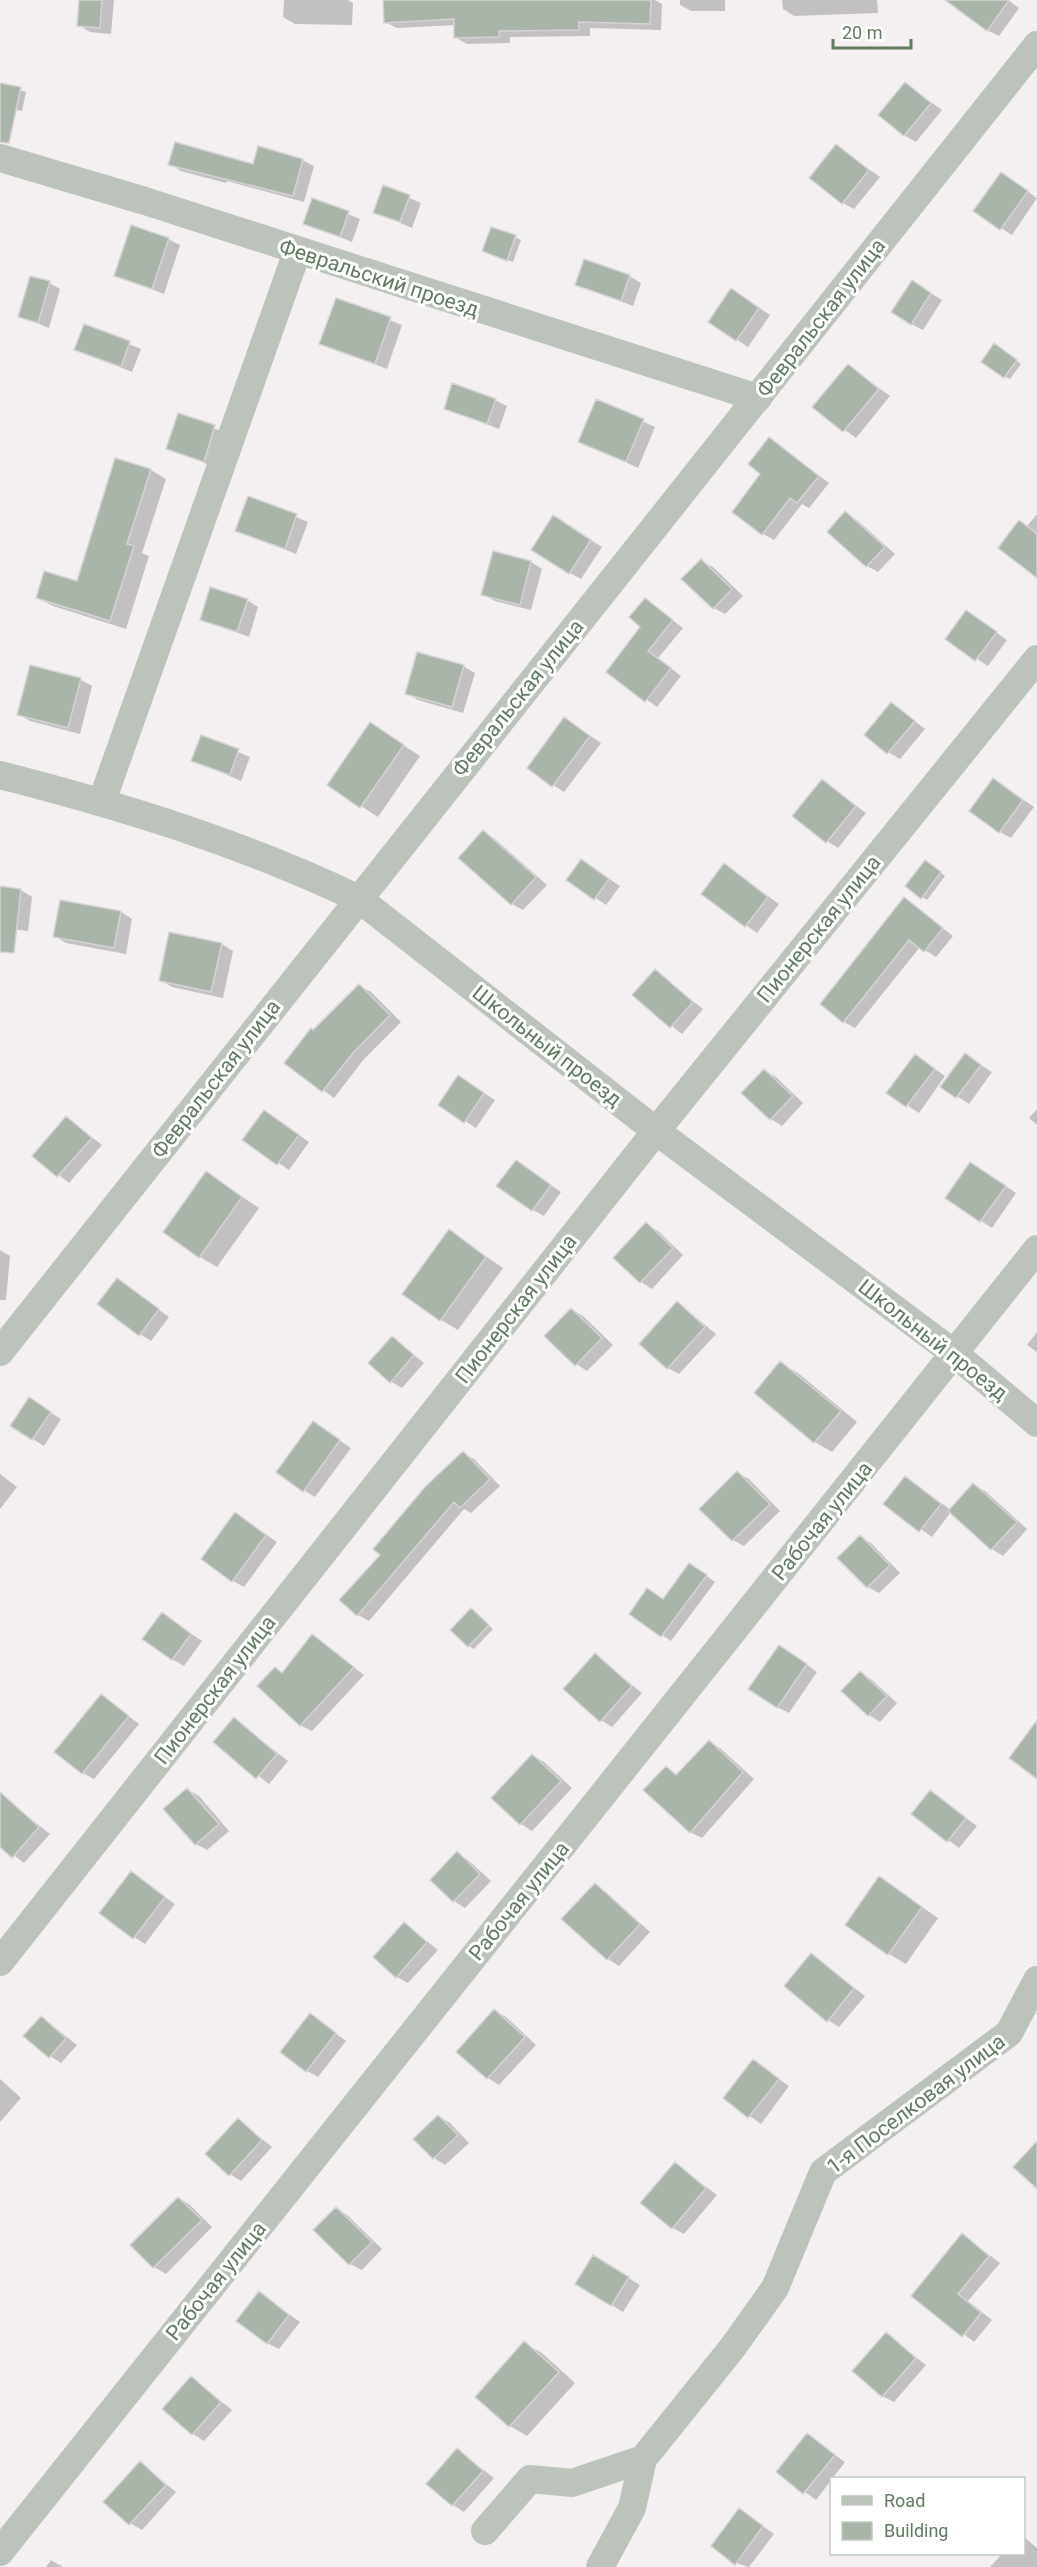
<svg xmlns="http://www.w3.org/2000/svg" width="1037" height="2567" viewBox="0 0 1037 2567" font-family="Roboto,sans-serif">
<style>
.shadow{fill:#0003}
.building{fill:#a9b5a8;stroke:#d5d3d4;stroke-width:1.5}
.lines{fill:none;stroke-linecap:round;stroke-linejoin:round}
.minor{stroke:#bbc3ba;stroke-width:28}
.labels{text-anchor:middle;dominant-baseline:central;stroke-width:6;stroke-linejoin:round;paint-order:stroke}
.street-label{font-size:21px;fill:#617b60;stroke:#fff}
</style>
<rect width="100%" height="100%" fill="#f4f0f2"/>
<path class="shadow" d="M81,0h33l-3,34 -21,-2 -11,-7z
M284,0h64l5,3 -1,22 -57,-1 -12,-7z
M384,0h271l7,4 -1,26 -71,-2v8l-80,1v6l-43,1 -12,-7v-12l-58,3 -12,-6z
M680,0h45v11h-34l-11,-6z
M782,0h95l1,13 -84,3 -11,-7z
M961,0h47l11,8 -20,28 -12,-6z
M0,84l26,8 -4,19 -22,-4z
M906,84l36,26 -26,32 -12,-7z
M836,146l44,31 -26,32 -11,-6z
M302,160l12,6 -10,36 -77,-21 -1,2 -45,-12 -11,-7 84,2z
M1002,174l35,24 -25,37 -37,-24z
M384,187l37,16 -9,25 -37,-16z
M313,200l47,19 -8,23 -47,-19z
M515,237l6,3 -8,22 -24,-8z
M168,239l12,6 -16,49 -48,-19z
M629,276l12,7 -8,23 -57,-22z
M49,283l11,6 -11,39 -29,-12z
M924,289l18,11 -19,30 -12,-6z
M743,297l27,18 -22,32 -38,-26z
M337,300l65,25 -15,44 -66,-25z
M85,326l56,23 -9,23 -56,-23z
M999,348l22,16 -11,15 -6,-3z
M848,366l42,30 -34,42 -42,-31z
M495,400l12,6 -8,23 -54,-21z
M597,401l58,26 -17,41 -58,-27z
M179,415l47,18 -11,34 -47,-18z
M770,439l59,44 -20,25 -7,-4 -28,36 -11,-6 -1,-61z
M151,470l15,9 -24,74 7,3 -23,73 -73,-23 -15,-8 40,-15z
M249,498l59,24 -12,32 -59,-24z
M846,513l11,7 38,34 -17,18 -11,-6z
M1037,514v61l-10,-49z
M565,524l37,23 -21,32 -11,-6z
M494,553l37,9 11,7 -11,41 -36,-9 -12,-7z
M701,561l12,6 30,29 -18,18 -11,-6z
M247,600l11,7 -9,30 -47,-18z
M645,600l38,28 -25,30 23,18 -24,31 -49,-35 34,-46z
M967,612l40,28 -19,26 -41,-27z
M31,666l50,14 11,6 -12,48 -50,-13 -12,-7z
M463,666l12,7 -12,40 -45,-13 -11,-7z
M892,704l33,25 -25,30 -12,-7z
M565,719l36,24 -37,49 -11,-7z
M370,724l50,32 -42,61 -49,-32z
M201,737l49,20 -9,24 -48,-21z
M994,780l40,27 -23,31 -11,-6z
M823,781l43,32 -28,35 -11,-7z
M484,832l11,7 52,46 -24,25 -11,-6z
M582,861l38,25 -14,19 -38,-26z
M930,864l15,12 -18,24 -5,-3z
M725,865l54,39 -22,29 -54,-39z
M0,888l21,2 11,7 -4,34 -28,-3z
M904,899l49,37 -17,21 -16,-10 -65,81 -11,-6z
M121,912l11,7 -6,35 -60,-11 -11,-7z
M222,944l11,7 -10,47 -51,-11 -12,-7z
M655,971l48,38 -21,25 -48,-39z
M360,986l11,6 30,30 -37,37 -30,39 -48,-35z
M965,1055l27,17 -23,32 -27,-18z
M926,1063l19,13 -26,37 -31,-20z
M765,1071l11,6 27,26 -21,23 -11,-7z
M470,1084l25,16 -19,28 -36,-23z
M1037,1109v16l-8,-7z
M67,1118l35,27 -33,38 -35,-28z
M275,1118l34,24 -20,28 -45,-31z
M516,1161l45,31 -17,24 -11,-6z
M982,1170l34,23 -24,35 -45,-30z
M206,1173l53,35 -42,59 -17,-10z
M646,1224l12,7 25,24 -31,34 -11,-7z
M449,1231l54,37 -45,62 -17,-10z
M0,1250l10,6 -4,44h-6z
M128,1287l41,30 -18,24 -11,-7z
M678,1303l38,31 -37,40 -11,-6z
M571,1309l12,7 30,29 -26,26 -11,-7z
M1037,1332v20l-10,-7z
M392,1338l32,25 -22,25 -12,-7z
M780,1363l18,10 59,49 -25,30 -17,-10z
M40,1406l21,13 -17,27 -32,-20z
M314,1423l37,25 -36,49 -11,-7z
M463,1453l11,6 26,27 -29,27 -7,-4 -95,112 -11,-6 -17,-15 41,-45z
M737,1473l12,6 31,32 -36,35 -11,-6z
M0,1474l17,13 -17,22z
M905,1477l46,33 23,-25 11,6 42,38 -24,27 -11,-7 -41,-37 -19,25 -47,-34z
M236,1514l41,28 -33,45 -11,-6z
M860,1537l11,6 29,30 -21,20 -11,-6z
M699,1570l16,12 -44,59 -40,-27 33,-14z
M471,1610l22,19 -19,20 -5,-3z
M162,1614l40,27 -18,25 -12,-7z
M313,1636l51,39 -52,56 -12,-6 -24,-56 8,4z
M791,1653l26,19 -28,41 -12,-6z
M595,1655l47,38 -30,34 -11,-7z
M860,1673l11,6 26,24 -17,19 -11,-7 -26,-24z
M102,1696l37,28 -45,55 -11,-6z
M234,1719l54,42 -19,23 -54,-42z
M710,1742l11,7 33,30 -52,59 -12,-6 -24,-64 13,7z
M533,1756l11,6 28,26 -40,43 -11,-7 -28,-26z
M188,1790l11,6 30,35 -22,19 -11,-6z
M930,1792l47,34 -18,22 -46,-34z
M7,1800l43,34 -26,29 -24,-18v-37z
M457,1853l11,7 23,21 -26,27 -11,-7z
M131,1873l44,31 -30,40 -11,-7z
M879,1878l59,40 -32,46 -17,-10z
M595,1885l11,7 44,40 -31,34 -11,-7 -44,-40z
M405,1924l33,26 -30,33 -11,-6z
M811,1955l54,41 -26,31 -11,-7z
M495,2011l11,6 30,28 -37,40 -11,-7z
M310,2015l36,26 -28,36 -11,-6z
M42,2017l35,28 -16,18 -11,-7z
M753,2061l36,25 -28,38 -36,-26z
M0,2079l21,19 -21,24z
M439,2116l11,7 19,20 -24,22 -11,-7z
M238,2120l34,27 -31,34 -11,-7z
M675,2164l42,31 -33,39 -11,-6z
M179,2198l11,7 22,22 -46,47 -12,-7 -22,-22z
M336,2208l11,7 35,34 -20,21 -12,-6z
M963,2235l37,28 -32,38 24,19 -18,22 -61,-47z
M594,2257l46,28 -17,27 -46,-28z
M259,2293l41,29 -21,27 -12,-6z
M887,2334l39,31 -32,37 -12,-6z
M524,2343l18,10 33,30 -48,53 -17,-10 -33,-29z
M192,2378l40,32 -28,31 -11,-7z
M807,2435l38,27 -29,38 -38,-28z
M458,2450l36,28 -30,34 -11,-7z
M140,2463l36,29 -34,38 -12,-7z
M740,2510l34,24 -25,33 -13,-4z
M1024,2537l13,11v19h-47l12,-13h22z
M51,2560l12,7h-17z"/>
<path class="building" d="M79,0h23l-2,28 -23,-2z
M383,0h268l-1,24 -71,-2v8l-80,1v6l-45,1v-19l-70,4z
M945,0h64l-22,31z
M905,82l26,21 -27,33 -26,-21z
M0,83l21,4 -12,56 -9,-1z
M175,142l78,22 5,-18 45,13 -10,37 -125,-31z
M836,144l33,26 -27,34 -33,-26z
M1001,172l27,19 -28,39 -27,-19z
M383,185l27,10 -10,27 -27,-9z
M312,198l37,13 -9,26 -37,-13z
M131,225l38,13 -17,51 -38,-13z
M491,227l25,8 -9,26 -25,-10z
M584,259l46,16 -9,26 -46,-16z
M30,276l20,5 -12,42 -20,-6z
M912,280l19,13 -20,32 -20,-13z
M731,288l28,20 -23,33 -28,-19z
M336,298l55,19 -16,47 -56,-20z
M84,324l46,17 -9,26 -47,-17z
M994,343l23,17 -13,18 -23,-16z
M848,364l31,25 -36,43 -31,-25z
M452,383l44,16 -9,25 -43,-15z
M596,399l48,20 -18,43 -48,-20z
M178,413l37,12 -11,37 -38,-13z
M769,437l50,39 -22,27 -7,-5 -28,37 -30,-23 28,-38 -12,-10z
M115,458l36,11 -24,75 7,2 -24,75 -74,-23 8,-27 33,10z
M248,496l49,18 -12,35 -50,-18z
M845,511l40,36 -19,20 -39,-35z
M553,515l38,25 -22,34 -38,-24z
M1019,520l18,14v44l-39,-30z
M493,551l38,10 -11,44 -39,-10z
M701,559l31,30 -19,20 -32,-30z
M210,587l38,12 -11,33 -37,-12z
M645,598l28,22 -25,31 23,17 -26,34 -39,-30 34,-45 -11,-10z
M966,610l31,22 -22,29 -30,-22z
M417,652l47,13 -12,42 -47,-13z
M30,665l51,13 -13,50 -51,-13z
M891,702l24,19 -28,33 -23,-19z
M564,717l26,19 -38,51 -25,-19z
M370,722l34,23 -44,63 -33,-23z
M201,735l38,14 -9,26 -39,-14z
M993,778l30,22 -24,33 -30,-22z
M822,779l34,27 -30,37 -34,-27z
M483,830l53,47 -25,28 -53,-47z
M581,859l28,20 -15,21 -28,-20z
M925,860l16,12 -20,27 -16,-13z
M724,863l44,34 -23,30 -44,-33z
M0,886l21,3 -7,64 -14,-1z
M904,897l39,31 -19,24 -15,-12 -66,83 -23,-19z
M60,900l61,11 -7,37 -61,-11z
M169,932l53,11 -11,49 -52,-11z
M655,969l38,33 -23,26 -38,-33z
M359,984l31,31 -37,38 -31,39 -38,-29 27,-35 2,2z
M965,1053l16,12 -25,33 -16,-11z
M915,1054l20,15 -29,38 -20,-14z
M764,1069l29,27 -23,24 -29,-27z
M458,1075l26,18 -20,30 -26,-18z
M264,1110l35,25 -22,30 -35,-25z
M66,1116l26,22 -35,39 -25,-21z
M516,1160l35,25 -19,26 -36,-25z
M970,1162l36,24 -26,36 -35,-24z
M206,1171l36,26 -43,61 -36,-26z
M646,1222l27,26 -33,35 -27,-25z
M449,1229l37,28 -46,64 -38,-27z
M117,1278l42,31 -20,27 -42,-32z
M677,1301l28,26 -38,42 -28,-25z
M571,1308l31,30 -27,28 -31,-30z
M392,1336l22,19 -24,28 -22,-20z
M780,1361l61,50 -27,32 -60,-50z
M29,1397l22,15 -19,28 -22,-14z
M313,1421l27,19 -37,52 -27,-20z
M463,1451l27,28 -30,29 -6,-6 -97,114 -18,-16 41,-45 -7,-6 52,-62z
M737,1471l33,33 -38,37 -33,-32z
M905,1476l36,28 -22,28 -36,-28z
M973,1483l44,39 -26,28 -43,-39z
M235,1512l31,23 -34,47 -31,-23z
M860,1535l30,30 -23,23 -30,-30z
M689,1563l18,12 -46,62 -32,-23 18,-26 16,11z
M471,1608l18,17 -21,22 -18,-17z
M162,1612l29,22 -19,26 -30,-21z
M312,1634l42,33 -54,59 -43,-40 18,-19 7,6z
M779,1645l28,19 -30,44 -29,-19z
M595,1653l37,33 -32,36 -37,-33z
M860,1671l27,25 -19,20 -27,-25z
M101,1694l28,22 -47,58 -28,-22z
M234,1717l43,37 -21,25 -43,-37z
M1037,1720v59l-28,-21z
M709,1740l34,32 -53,61 -47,-43 23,-24 10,9z
M532,1754l29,27 -41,44 -29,-27z
M187,1788l32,36 -24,21 -32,-36z
M930,1790l36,28 -19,24 -36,-28z
M0,1792l39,35 -27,31 -12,-11z
M457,1851l23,23 -27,28 -23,-22z
M131,1871l34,26 -32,42 -34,-26z
M879,1876l43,31 -34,48 -43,-30z
M595,1883l45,41 -33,36 -46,-41z
M404,1922l23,20 -31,36 -23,-21z
M811,1953l43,35 -27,34 -43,-36z
M494,2009l31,28 -38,42 -31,-27z
M310,2013l26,20 -30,39 -26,-20z
M41,2016l25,22 -17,20 -26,-22z
M753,2059l26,20 -31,39 -25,-20z
M438,2115l20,20 -25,24 -20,-20z
M238,2118l24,22 -33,36 -24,-22z
M1037,2141v48l-24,-22z
M675,2162l31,26 -34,41 -32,-26z
M178,2197l24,23 -49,48 -23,-23z
M336,2207l36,35 -23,23 -36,-35z
M962,2233l27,23 -31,38 23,19 -19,24 -51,-41z
M593,2255l36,22 -18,29 -36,-22z
M259,2291l30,24 -22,29 -31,-23z
M886,2332l30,26 -34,39 -30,-26z
M524,2341l35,31 -50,55 -34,-30z
M191,2376l30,26 -29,33 -30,-26z
M807,2433l28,22 -32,39 -27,-22z
M457,2448l26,23 -31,35 -26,-22z
M140,2461l26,24 -37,40 -26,-23z
M739,2508l24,18 -28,39 -24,-19z"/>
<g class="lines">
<path class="minor" d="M0,158l145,43 613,197
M0,775c122,31 245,69 359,124l297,232 299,223 82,69
M102,801l195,-549
M0,1352l1037,-1307
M0,1962l656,-831 381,-472
M485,2531l45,-52 42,4 71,-24
M0,2552l1037,-1303
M600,2567l32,-59 11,-49 90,-112 42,-59 48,-116 186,-139 28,-53"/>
</g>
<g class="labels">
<g class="street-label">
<text transform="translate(379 278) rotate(18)">Февральский проезд</text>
<text transform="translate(821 318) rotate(-52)">Февральская улица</text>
<text transform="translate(518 698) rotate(-51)">Февральская улица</text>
<text transform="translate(819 929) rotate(-51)">Пионерская улица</text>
<text transform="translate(547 1046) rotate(38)">Школьный проезд</text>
<text transform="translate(216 1079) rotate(-52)">Февральская улица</text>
<text transform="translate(516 1309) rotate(-52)">Пионерская улица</text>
<text transform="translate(933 1340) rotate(38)">Школьный проезд</text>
<text transform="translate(822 1521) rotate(-51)">Рабочая улица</text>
<text transform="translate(215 1690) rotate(-52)">Пионерская улица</text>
<text transform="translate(519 1901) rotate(-51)">Рабочая улица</text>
<text transform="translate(916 2104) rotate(-37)">1-я Поселковая улица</text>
<text transform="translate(216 2281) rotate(-51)">Рабочая улица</text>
</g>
</g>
<rect x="830" y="2477" width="195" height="78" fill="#ffffff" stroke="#c0cabf" stroke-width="1.5"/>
<rect x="842" y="2496" width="30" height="9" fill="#bbc3ba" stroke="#c0cabf" stroke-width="1.5"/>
<text x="884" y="2507" font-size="18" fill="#617b60">Road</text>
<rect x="842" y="2522" width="30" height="18" fill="#a9b5a8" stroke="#c0cabf" stroke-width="1.5"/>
<text x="884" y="2537" font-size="18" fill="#617b60">Building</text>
<path d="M833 39v9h78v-9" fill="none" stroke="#617b60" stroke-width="3"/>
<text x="842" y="39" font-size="18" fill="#617b60" stroke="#ffffff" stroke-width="4.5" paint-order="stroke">20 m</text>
</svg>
